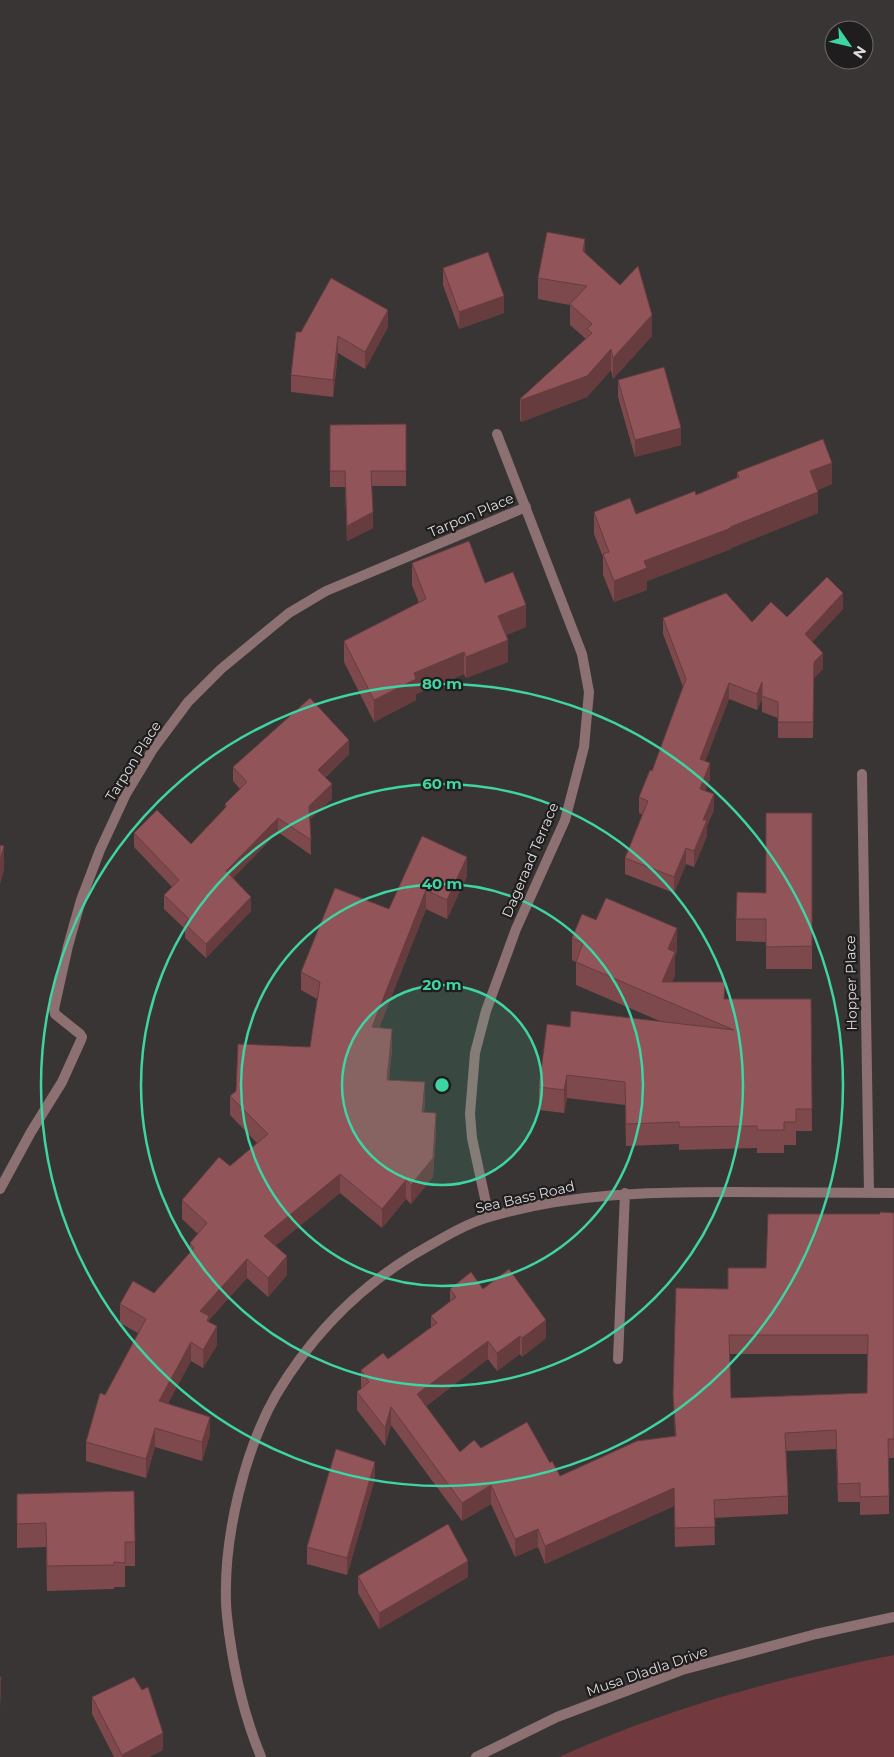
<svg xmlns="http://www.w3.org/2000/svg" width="894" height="1757" viewBox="0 0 894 1757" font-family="Montserrat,sans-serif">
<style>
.green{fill:#723a3e}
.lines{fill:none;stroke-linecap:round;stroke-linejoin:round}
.minor{stroke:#8d7071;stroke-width:10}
.tertiary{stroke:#8d7071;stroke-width:10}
.wall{fill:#7d494d;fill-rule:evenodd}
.shaded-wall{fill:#663c3e}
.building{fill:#915559;stroke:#663c3e;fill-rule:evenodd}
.ring{fill:none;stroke:#3ed4a3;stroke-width:2.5}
.labels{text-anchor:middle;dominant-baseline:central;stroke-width:4.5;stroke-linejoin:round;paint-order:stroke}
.street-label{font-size:14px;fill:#dedbdb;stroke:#1f1d1d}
.centre{fill:#3ed4a3;stroke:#1f1d1d;stroke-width:2.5}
.ring-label{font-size:15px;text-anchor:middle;font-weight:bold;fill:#3ed4a3;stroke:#1f1d1d;stroke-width:4.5;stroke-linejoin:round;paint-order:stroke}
</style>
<rect width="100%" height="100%" fill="#393535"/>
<path class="green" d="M894,1655v102h-335c107,-49 220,-79 335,-102z"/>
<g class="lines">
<path class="minor" d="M862,774l7,419
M0,1189l31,-57 31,-50 19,-42 1,-3 -2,-3 -25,-20 -1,-5 14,-63 13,-46 19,-50 26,-56 27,-45 35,-47 33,-33 35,-29 33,-27 37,-22 200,-84
M489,1217l-17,-79 -2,-24 5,-61 11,-42 30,-82 49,-109 19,-73 5,-55 -7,-38 -85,-220
M618,1359l7,-166
M261,1757c-17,-41 -26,-80 -32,-124 -1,-10 -3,-21 -3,-32 -2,-64 18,-150 50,-206 34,-57 81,-106 137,-140 25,-14 49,-30 76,-38 80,-24 163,-25 244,-25 54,0 107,1 161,1"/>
<path class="tertiary" d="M476,1757l81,-40 125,-47 134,-36 78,-17"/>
</g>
<path class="wall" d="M585,253l67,83 -39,43 -2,-9 -24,27 -66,25 -1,-2v-21l66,-60 -16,-14v-20l-32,-6v-21z
M443,268l61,45 -45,16 -16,-44z
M388,327l-23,42 -27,-16 -5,44 -42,-5v-17l10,-43z
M618,380l63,65 -46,12 -17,-60z
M406,424v62h-35l2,42 -26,13 -2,-54h-15v-62z
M737,472l95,12 -14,6v23l-87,35v1l-84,32v9l-33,12 -11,-27v-18l-9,-23v-22l42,2 60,-19 41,-17z
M412,563l73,20 41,44 -20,8 2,27 -42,16 -2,-4 -48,20v6l-42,22 -30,-60v-21l75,-38 -7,-18z
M843,609l-31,33 11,27 -9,9 -1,60h-35v-20l-16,-6v-13l-5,11 -28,-11 -24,62 5,18 -5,12 9,19 -7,16v10l-13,31 -8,-3 -12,29 -49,-19v-16l18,-43 -4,-2v-16l13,-26 31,-84 -20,-53v-16l89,4z
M349,754l-24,24 7,21 -22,20 1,36 -33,-23 -45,46 18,33 -45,47 -21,-20v-9l-21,-20v-14l8,-8 -38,-40v-14l57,11 34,-35v-5l15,-15 -7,-8v-14z
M812,813v156h-46v-27l-30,-1v-22l30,-26z
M422,836l45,40 -20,43 -21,-10 -47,119 13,20 -3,32 36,21 -1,11 12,20 -3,45 -22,27 -5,-5 -24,29 -42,-35 -65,53 12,29 -19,22 -21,-19 -38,42v2l8,23 -14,23 -12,-7 -23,42 42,32 -8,26 -47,-14 -9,31 -60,-17v-19l19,-47 33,-62 -18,-10v-19l34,-11 36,-40v-10l8,-9 -16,-15v-19l48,-34 27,-23 -27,-28v-19l80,-49 7,-48 -16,-9v-18l88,-63z
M596,920l81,31 -2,5v19l-3,7 53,17h86l1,132h-16v14h-12v8h-27v-5l-78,2v-6l-53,2 -1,-41 -58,-7 -3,15 -25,-3v-23l31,-60 92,-5 -86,-37v-23l-4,-2v-22z
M894,1213v245h-5v56l-29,1v-13h-22l-2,-53 -50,2 2,45v18l-74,4 1,27 -40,2 -1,-41 -129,58 -7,-17 -23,10 -24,-53 -29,17 -71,-96 -6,21 -28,-36v-18l4,-3v-19l27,-11 43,-32v-11l19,-14v-13h33l63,49 -24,19 -2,-3 -23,17 -9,-12 -62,47 34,46 21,-4 69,15 10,13 115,-40 -2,-42 55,-105 38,-21 114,-54zM730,1354h137v39l-136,5z
M375,1479l-28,96 -40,-11v-17z
M17,1494l118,48v24h-10v21h-11v2l-67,2 -1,-44 -29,1z
M358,1576l110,1 -89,52 -21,-36z
M92,1697l71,53 -14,7h-35l-22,-43z"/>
<path class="shaded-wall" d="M585,239v21l-2,-9z
M504,296v17l-45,16v-17z
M388,310v17l-23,42v-17z
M652,315v21l-39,43v-21z
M338,336v17l-5,44v-17z
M611,349v21l-24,27 -66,25v-22z
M681,428v17l-46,12v-17z
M832,463v21l-22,9v-22z
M818,492v21l-87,35v1l-84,32v9l-33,12v-21l30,-20z
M373,512v16l-26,13v-15z
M843,593v16l-38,41v-16z
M526,605v22l-28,11v-22z
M508,640v22l-42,16v-21z
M464,652v22l-48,20v6l-42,22v-22l40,-27z
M823,653v16l-9,9 -1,60 1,-76z
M762,682v17l-5,11v-16z
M729,683v16l-29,76v-16z
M349,740v14l-31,30v-14z
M710,763v16l-10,26v-16z
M332,784v15l-23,21v-14z
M714,794v16l-7,16v10l-13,31v-16l9,-31z
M278,818v14l-52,53v-14z
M4,846v24l-4,15v-24z
M686,848v16l-12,29v-16z
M467,857v19l-20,43v-19z
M426,890v19l-54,137v-19z
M251,897v14l-45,47v-14z
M677,928v23l-2,5v19l-11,25 -2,-18 6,-33z
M392,1029v19l-5,50v-18z
M567,1075v23l-3,15v-23z
M425,1082v19l-3,29v-18z
M436,1113v19l-3,45 -22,27v-19z
M340,1174v19l-76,62v-19z
M406,1180v19l-24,29v-19z
M287,1256v19l-19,22v-19z
M247,1259v19l-38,42v15l-9,-24z
M546,1320v18l-24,19v-19z
M217,1326v19l-14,23v-18z
M520,1336v18l-23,17v-18z
M488,1341v18l-71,53v-18z
M191,1342v19l-32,59v-19z
M391,1407v18l-6,21v-18z
M210,1417v18l-8,26v-19z
M155,1428v19l-9,31v-19z
M375,1462v17l-28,96v-17z
M491,1485v19l-29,17v-18z
M674,1488v18l-129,58v-18z
M538,1529v18l-23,10v-18z
M468,1561v16l-89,52v-16z
M1,1677v17l-1,13v-17z
M163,1733v17l-14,7h-27v-2z"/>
<path class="building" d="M547,232l38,7 -2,12 37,34 18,-19 14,49 -39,43 -2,-9 -24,27 -66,24 -1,-1 72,-66 -5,-4 5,-5 -22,-20 17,-18 -49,-8z
M488,252l16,44 -45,16 -16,-44z
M331,278l57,32 -23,42 -27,-16 -5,44 -42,-5 5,-43h5z
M664,367l17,61 -46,12 -17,-60z
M406,424v47h-35l2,41 -26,14 -2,-55h-15v-46z
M823,439l9,24 -22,8 8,21 -88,35 1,1 -87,33 3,7 -33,13 -11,-27 6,-2 -15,-40 36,-14 6,16 59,-23 1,4 43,-18 -2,-5z
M469,541l16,42 28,-11 13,33 -28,11 10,24 -42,17 -2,-5 -50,21 2,6 -42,21 -30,-59 82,-42 -14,-36z
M827,577l16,16 -38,41 18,19 -9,9 -1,60h-35v-20l-16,-6v-14l-5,12 -28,-11 -29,76 10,4 -10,26 14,5 -11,26h4l-13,31 -8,-3 -12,29 -49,-19 23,-57 -9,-4 11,-27 2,1 34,-92 -23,-61 63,-25 26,29 19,-20 16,15z
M310,698l39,42 -31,30 14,14 -23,22 2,34 -33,-22 -52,53 25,26 -45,47 -21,-20 4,-5 -25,-24 15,-15 -45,-47 23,-23 34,34 36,-38 -2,-2 22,-22 -14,-15z
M766,813h46v133l-46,1v-28h-30l1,-27 29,1z
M422,836l45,21 -20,43 -21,-10 -54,137 20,2 -5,51 38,2 -3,30 14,1 -3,45 -22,27 -5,-5 -24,29 -42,-35 -76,62 23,20 -19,22 -21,-19 -47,52 9,5 -2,5 10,5 -14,24 -12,-8 -32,59 51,16 -8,25 -47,-14 -9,31 -60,-17 14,-49 5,2 41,-76 -26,-15 13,-23 21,12 40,-45 -4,-5 17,-20 -25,-23 37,-43 11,9 38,-32 -38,-38 6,-5 2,-47 72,3 10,-65 -19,-10 34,-84 54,21z
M0,845l4,1 -4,15z
M606,898l71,30 -9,21 7,3 -13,30h63l-1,17h87l1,110h-16v13h-12v8h-27v-4l-78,1v-5l-53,2 -1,-42 -58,-7 -3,15 -25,-3 8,-63 23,3 1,-16 163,19 -158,-68 7,-19 -11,-5 10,-24 14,6z
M880,1212l14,1v226h-6l1,57 -29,1v-14l-22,1 -2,-54 -51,3 3,63 -74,4 1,27 -40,1 -1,-40 -129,58 -7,-17 -23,10 -24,-54 -29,18 -71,-96 -6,21 -28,-36 12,-10 -8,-12 22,-17 5,6 49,-36 -6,-7 25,-19 -6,-8 21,-17 12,17 26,-20 37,51 -24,18 -2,-2 -23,17 -9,-12 -71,53 43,58 14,-12 7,8 46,-26 23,41 2,-2 8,15 77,-35 39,-5 -3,-42 3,-106 52,1v-21h38l2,-54h112zM729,1335h139l-1,58 -136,5z
M336,1449l39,13 -28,96 -40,-11z
M134,1491l1,51h-10v21l-11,-1v3l-67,1 -1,-43 -29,1v-30z
M448,1524l20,37 -89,52 -21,-37z
M0,1677h1l-1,13z
M134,1677l8,13 6,-3 15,46 -41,22 -30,-58z"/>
<circle cx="442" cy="1085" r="100" fill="#3ed4a3" fill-opacity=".12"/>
<g class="ring">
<circle cx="442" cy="1085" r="100"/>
<circle cx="442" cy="1085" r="201"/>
<circle cx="442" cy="1085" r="301"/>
<circle cx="442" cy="1085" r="401"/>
</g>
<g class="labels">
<g class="street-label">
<text transform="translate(471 515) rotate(-23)">Tarpon Place</text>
<text transform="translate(133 761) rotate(-58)">Tarpon Place</text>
<text transform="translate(530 860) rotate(-67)">Dageraad Terrace</text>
<text transform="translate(851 983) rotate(-91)">Hopper Place</text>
<text transform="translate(525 1197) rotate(-13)">Sea Bass Road</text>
<text transform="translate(647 1671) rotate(-19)">Musa Dladla Drive</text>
</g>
</g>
<circle cx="442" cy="1085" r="8" class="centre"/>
<g class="ring-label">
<text x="442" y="689">80 m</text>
<text x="442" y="789">60 m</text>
<text x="442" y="889">40 m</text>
<text x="442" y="990">20 m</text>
</g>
<g transform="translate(849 45) rotate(124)"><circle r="24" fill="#1f1d1d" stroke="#6b6969"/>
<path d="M0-4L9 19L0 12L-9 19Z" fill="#3ed4a3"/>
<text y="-8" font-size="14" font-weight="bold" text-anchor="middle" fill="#dedbdb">N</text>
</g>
</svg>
